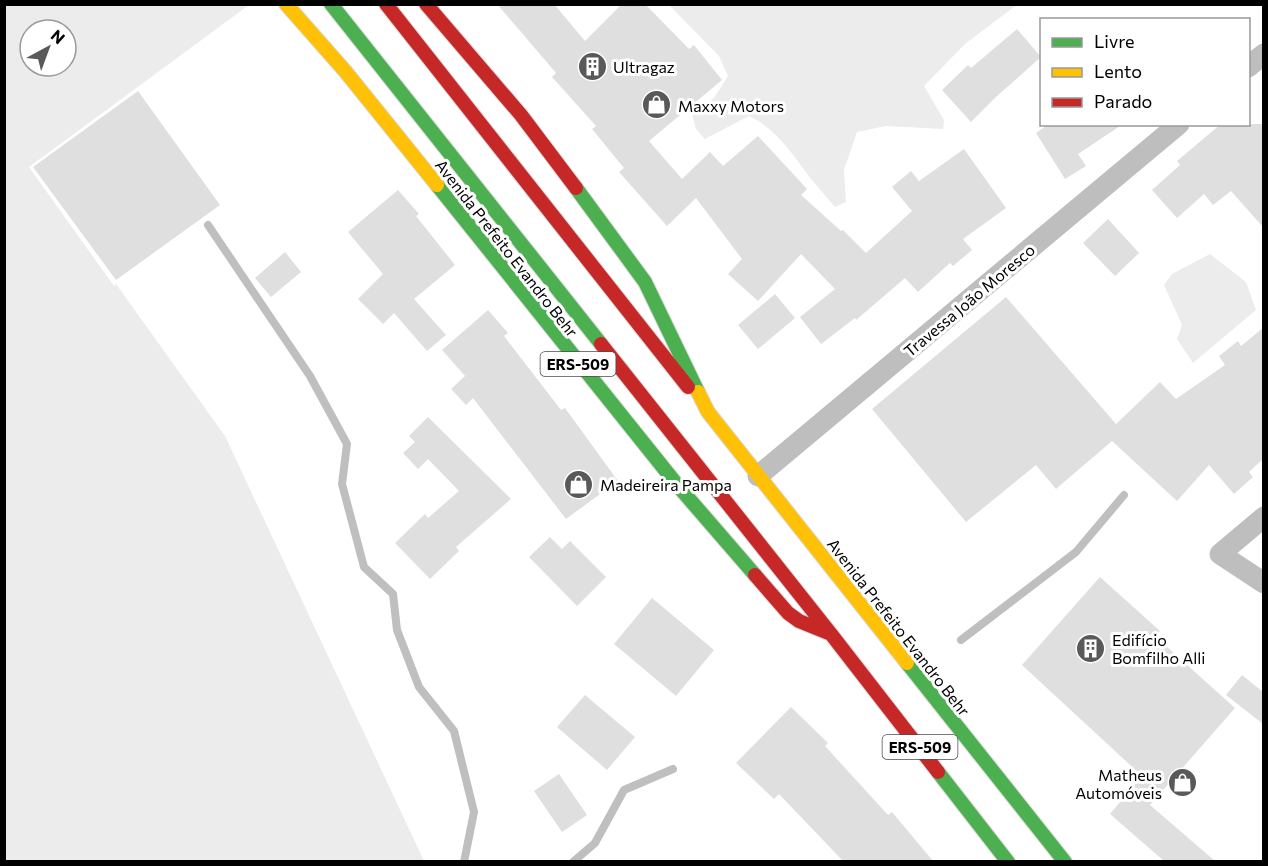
<svg xmlns="http://www.w3.org/2000/svg" width="1268" height="866" viewBox="0 0 1268 866" font-family="Commissioner,sans-serif">
<style>
.green{fill:#ececec;fill-rule:evenodd}
.lines{fill:none;stroke-linecap:round;stroke-linejoin:round}
.stream{stroke:#bfbfbf;stroke-width:8}
.building{fill:#dfdfdf}
.fast-casing{stroke:#dbdbdb;stroke-width:16}
.slow-casing{stroke:#dbdbdb;stroke-width:16}
.jam-casing{stroke:#dbdbdb;stroke-width:16}
.street{stroke:#bebebe;stroke-width:21}
.fast{stroke:#4caf50;stroke-width:14}
.slow{stroke:#ffc107;stroke-width:14}
.jam{stroke:#c62828;stroke-width:14}
.labels{text-anchor:middle;dominant-baseline:central;stroke-width:6;stroke-linejoin:round;paint-order:stroke}
.shield{fill:#fff;stroke:#4c4c4c;stroke-width:1.5}
.shield-label{font-size:15px;font-weight:bold;fill:#000}
.poi-label{font-size:16px;fill:#000;stroke:#fff;text-anchor:start}
.street-label{font-size:16px;fill:#000;stroke:#fff}
</style>
<rect width="100%" height="100%" fill="#fff"/>
<path class="green" d="M5,4l244,1 -220,162 85,119 2,-2 109,152 199,425h-419zM30,30h36v36h-36z
M669,5h354l-9,2 -49,37 -41,42 20,34 -1,9 -57,-3 -29,6 -13,38 2,32 -11,5c-8,-9 -16,-19 -24,-28 -17,-23 -35,-51 -62,-63l-44,23 -9,-10 -4,-14 22,-17 14,-22 -9,-20z
M1210,254l36,28 10,28 -63,53 -16,-24 5,-14 -18,-40 8,-11z"/>
<g class="lines">
<path class="stream" d="M208,225l102,151 37,68 -5,40 22,83 29,27 4,36 22,57 35,44 20,81 -10,50
M961,640l115,-88 48,-57
M573,862l22,-19 29,-53 49,-21"/>
</g>
<path class="building" d="M497,4h57l31,37 37,-37h23l44,45 5,-4 28,35 -73,61 33,38 28,-27 13,14 35,-30 49,53 -6,6 40,36 2,-1 23,23 46,-42 -20,-24 19,-16 8,10 45,-32 42,59 -43,31 9,11 -19,16 -3,-3 -32,29 -13,-14 -49,42 -1,-2 -34,26 -21,-27 35,-28 -34,-35 -43,47 -30,-27 14,-15 -46,-61 -29,28 -48,-54 5,-4 -32,-39 4,-3 -44,-49 4,-4z
M1017,29l24,28 -44,39 -26,26 -29,-32 26,-25 3,3z
M138,91l82,114 -104,75 -83,-113z
M1049,124h74l-45,30 8,12 -21,13 -29,-46z
M1221,124h42v103l-32,-36 -18,14 -9,-11 -27,24 -25,-28 28,-25 -3,-4z
M398,190l21,24 -3,2 39,49 -41,34 32,36 -19,16 -33,-38 -11,11 -25,-25 25,-25 -35,-42z
M1108,219l31,34 -24,23 -32,-33z
M285,252l16,20 -30,25 -16,-19z
M775,294l20,24 -37,31 -20,-24z
M1006,297l110,127 44,-42 16,17 49,-34 -6,-9 19,-15 3,5 22,-18v131l-14,13 4,5 -19,17 -25,-29 -32,36 -65,-60 -56,48 -20,-24 -70,57 -94,-113z
M488,310l20,23 -4,3 57,74 4,-2 53,73 -52,38 -93,-121 -7,7 -15,-16 14,-13 -23,-26z
M428,417l83,82 -55,48 3,4 -29,28 -35,-36 30,-29 3,4 31,-27 -31,-32 -10,10 -15,-16 12,-11 -6,-6z
M550,537l12,12 8,-8 36,36 -29,29 -48,-49z
M1100,577l60,54 -5,5 80,72 -85,97 65,56h-51l-54,-47 32,-38 -120,-111z
M652,598l62,52 -38,46 -62,-52z
M1242,675l21,17v32l-37,-29z
M585,695l50,42 -28,33 -50,-43z
M791,707l37,36 -3,3 63,69 4,-3 41,49h-90l-64,-67 -5,5 -38,-36z
M559,774l28,41 -25,17 -28,-41z"/>
<g class="lines">
<defs>
<path id="fast" d="M331,4l270,340
M437,185l241,301 77,89
M576,188l69,94 53,110
M907,663l158,199
M938,772l70,90"/>
<path id="slow" d="M286,4l59,67 92,114
M698,392l10,20 199,251"/>
<path id="jam" d="M386,4l302,383
M426,4l95,111 55,73
M601,344l230,290
M755,575l33,38 11,8 32,13 107,138"/>
</defs>
<use href="#fast" class="fast-casing"/>
<use href="#slow" class="slow-casing"/>
<use href="#jam" class="jam-casing"/>
<path class="street" d="M1248,67l16,-13
M758,476l421,-352
M1264,517l-44,37 44,29"/>
<use href="#fast" class="fast"/>
<use href="#slow" class="slow"/>
<use href="#jam" class="jam"/>
</g>
<defs>
<symbol id="building-disc" viewBox="-11 -11 22 22"><circle r="9.5" fill="#595959" stroke="#fff"/><path d="M-4-6H4V6H1V3H-1V6H-4ZM-2.5-4.3h1.7v1.8h-1.7ZM.8-4.3h1.7v1.8H.8ZM-2.5-1h1.7V.8h-1.7ZM.8-1h1.7V.8H.8Z" fill="#fff"/></symbol>
<symbol id="shop-disc" viewBox="-11 -11 22 22"><circle r="9.5" fill="#595959" stroke="#fff"/><path d="M-5-2.5h2.3a2.7 3.5 0 0 1 5.4 0H5L5.5 6h-11ZM-1.5-2.5h3a1.5 2.3 0 0 0-3 0Z" fill="#fff"/></symbol>
</defs>
<g fill-rule="evenodd">
<use href="#building-disc" x="576" y="50" width="33" height="33"/>
<use href="#shop-disc" x="640" y="88" width="33" height="33"/>
<use href="#shop-disc" x="562" y="468" width="33" height="33"/>
<use href="#building-disc" x="1074" y="632" width="33" height="33"/>
<use href="#shop-disc" x="1166" y="766" width="33" height="33"/>
</g>
<g class="labels">
<g class="shield">
<rect x="540.5" y="352" width="75" height="24" rx="4.5"/>
<rect x="882.5" y="735" width="75" height="24" rx="4.5"/>
</g>
<g class="shield-label">
<text x="578" y="364">ERS-509</text>
<text x="920" y="747">ERS-509</text>
</g>
<g class="poi-label">
<text x="613" y="66">Ultragaz</text>
<text x="678" y="105">Maxxy Motors</text>
<text x="600" y="484">Madeireira Pampa</text>
<text x="1112" y="639">Edifício<tspan x="1112" dy="18">Bomfilho Alli</tspan></text>
<text x="1162" y="774" text-anchor="end">Matheus<tspan x="1162" dy="18">Automóveis</tspan></text>
</g>
<g class="street-label">
<text transform="translate(507 248) rotate(52)">Avenida Prefeito Evandro Behr</text>
<text transform="translate(969 300) rotate(-40)">Travessa João Moresco</text>
<text transform="translate(899 627) rotate(52)">Avenida Prefeito Evandro Behr</text>
</g>
</g>
<rect width="1268" height="866" fill="none" stroke="#000000" stroke-width="12"/>
<rect x="1040" y="18" width="210" height="108" fill="#ffffff" stroke="#999999" stroke-width="1.5"/>
<rect x="1052" y="38" width="30" height="9" fill="#4caf50" stroke="#999999" stroke-width="1.5"/>
<text x="1094" y="48" font-size="18" fill="#000000">Livre</text>
<rect x="1052" y="68" width="30" height="9" fill="#ffc107" stroke="#999999" stroke-width="1.5"/>
<text x="1094" y="78" font-size="18" fill="#000000">Lento</text>
<rect x="1052" y="98" width="30" height="9" fill="#c62828" stroke="#999999" stroke-width="1.5"/>
<text x="1094" y="108" font-size="18" fill="#000000">Parado</text>
<g transform="translate(48 48) rotate(41)"><circle r="28" fill="#ffffff" stroke="#999999" stroke-width="1.5"/>
<path d="M0-4.5L10 22L0 15L-10 22Z" fill="#595959"/>
<text y="-9" font-size="16" font-weight="bold" text-anchor="middle" fill="#000000">N</text>
</g>
</svg>
